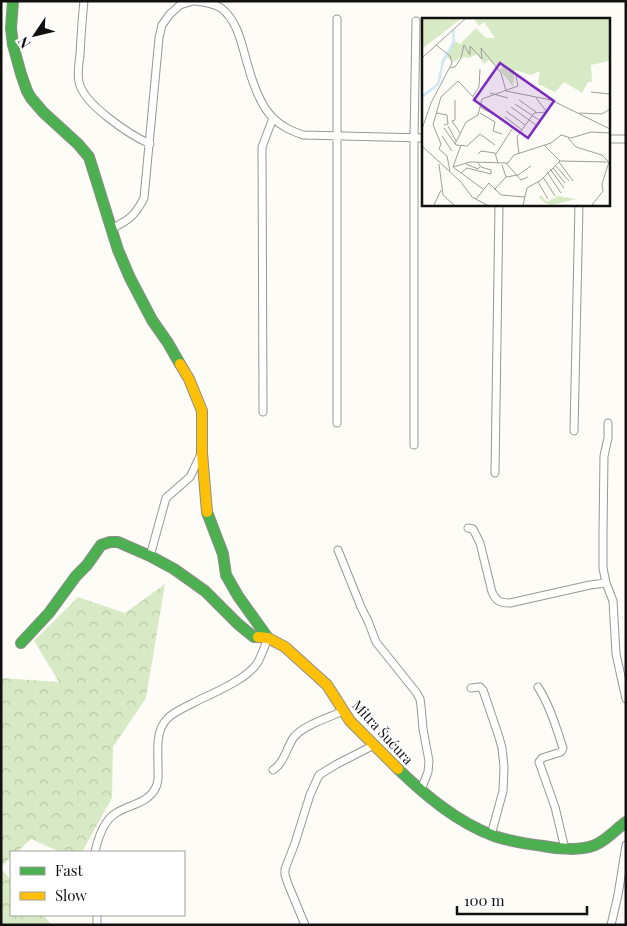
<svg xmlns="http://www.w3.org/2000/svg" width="627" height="926" viewBox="0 0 627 926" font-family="'Playfair Display',serif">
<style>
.forest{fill:url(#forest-crowns)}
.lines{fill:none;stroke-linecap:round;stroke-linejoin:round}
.street-casing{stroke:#979795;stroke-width:9}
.fast-casing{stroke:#8e8d8b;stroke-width:12}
.slow-casing{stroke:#8e8d8b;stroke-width:12}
.street{stroke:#fffffe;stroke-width:7}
.fast{stroke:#4caf50;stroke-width:10}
.slow{stroke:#ffc107;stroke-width:10}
.labels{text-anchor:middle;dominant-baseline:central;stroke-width:5;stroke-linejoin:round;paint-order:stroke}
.street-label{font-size:14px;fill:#111;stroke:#fff}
.inset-river{fill:none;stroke:#cde8f7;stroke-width:2.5}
.inset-road{fill:none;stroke:#9f9e9b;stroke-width:1}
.view{fill:#7b2cbf;fill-opacity:0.15;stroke:#7b2cbf;stroke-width:2.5}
.inset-edge{fill:none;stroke:#111;stroke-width:2.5}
</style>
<defs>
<pattern id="forest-crowns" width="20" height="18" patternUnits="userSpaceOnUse" patternTransform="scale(1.25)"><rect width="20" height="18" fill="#d8eac5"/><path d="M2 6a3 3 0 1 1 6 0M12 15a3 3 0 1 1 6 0" fill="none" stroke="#b8c8a8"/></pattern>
</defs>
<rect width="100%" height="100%" fill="#fdfcf7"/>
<path class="forest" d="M165,584l-19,114 -33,49 -1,51 -30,54h-22l-29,-13 -14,13h-6v5l-10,10v-189l58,4 -25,-41 44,-44 47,16z
M1,869l10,11v35h32l9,10h-51z"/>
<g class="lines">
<defs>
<path id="street" d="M84,1c-2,18 -3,36 -4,54 -1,8 -3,19 -1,27 4,22 51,53 71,62
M195,1c10,1 18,2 26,7 18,14 21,39 27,58 5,18 12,39 25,52 9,9 19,13 30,17l120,3
M608,139h18
M111,229c18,-9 24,-13 33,-31l15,-160 3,-13 8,-11 10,-9 13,-4
M263,412l-1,-265 11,-29
M337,423v-404
M608,423v15l-4,18 -1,78v34l3,15 7,18 3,53 10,45
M574,431l5,-227
M414,445v-307l2,-117
M495,473l4,-269
M468,528l5,1 7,14 12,49c4,9 8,11 18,11l80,-18 16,-2
M338,550l23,57 7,14 8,21 40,50 4,7 1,7 2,23 6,32 -1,11 -7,18
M150,556l16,-58 24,-21 11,-23
M538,687c12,19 18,40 25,61l-2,4 -19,6 -3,4 16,45 10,42
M471,688l9,-1 3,3 16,47 3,11 2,19 -1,24 -12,44
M273,770c12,-8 13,-22 21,-33 10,-12 34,-19 49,-26
M95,852c3,-14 8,-31 21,-39 14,-9 32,-9 40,-26 3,-6 2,-13 2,-19 0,-17 -3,-38 10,-50 7,-7 18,-11 27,-16 18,-9 53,-23 63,-40 4,-8 7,-16 10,-24
M97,915v10
M305,925l-17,-41 -3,-9v-6l10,-26 15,-48 9,-20 18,-11 37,-19
M611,925l7,-30 8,-50"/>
<path id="fast" d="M13,1l-2,27 2,17 8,29 6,17 4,7 12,14 35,32 11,13 29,93 12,28 22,42 16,23 12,21
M207,512l16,42 3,21 12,21 30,42
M21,643l28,-30 27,-37 11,-11 14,-20 9,-3h8l32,14 24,13 31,22 33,33 16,13h4
M398,769c28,27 59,53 96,67 15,5 33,8 49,10 15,3 38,5 52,-1 12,-5 21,-16 31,-23"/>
<path id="slow" d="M180,364l9,15 13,32v42l5,59
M258,637l10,1 17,9 42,38 23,36 48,48"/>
</defs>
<use href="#street" class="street-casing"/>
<use href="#fast" class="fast-casing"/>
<use href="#slow" class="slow-casing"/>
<use href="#street" class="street"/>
<use href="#fast" class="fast"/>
<use href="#slow" class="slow"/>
</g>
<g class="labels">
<g class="street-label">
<text transform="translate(383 732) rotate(47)">Mitra Šućura</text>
</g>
</g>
<g transform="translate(422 18)">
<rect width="188" height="188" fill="#fdfcf7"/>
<path d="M0,0h40l-40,31zM51,0h136v43l-18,4 1,17h-4l-6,11 -18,-11 -9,10 -17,-8 2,-13 -9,4 -16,-5 -2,17 -13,-17 3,-5 -7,1 -7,-6 -5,4 -7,-10 -8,4 -8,-1 -7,5 -7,-5 -6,11v-7l13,-20 6,3 16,-16 10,10h9l-11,-16 -5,4zM119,177l6,7 11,-6 18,3 -24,6 -7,-2 -6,-5z" fill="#d8eac5"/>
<path class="inset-river" d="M0,79l16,-13 5,-22 11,-21 -1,-11"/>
<path class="inset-road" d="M0,40l44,-40M28,50l5,-1 6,-9 3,-13 6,10v-9l12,13 -1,-11 20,25 5,18M84,73l45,9 59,29M169,74l19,2M68,75l18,5M51,78l6,-9 1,-18M33,82v20l-3,1 8,12M97,82l17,12M93,86l24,16M58,89l24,13M89,89l25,18M84,93l19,14M15,95l10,2 1,9 -4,1M58,95l15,9 -2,9 9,3M157,95l23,1 8,-5M83,99l17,13M26,108l8,15M22,110l12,17 11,1 13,-12 15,11M0,111l9,-26 21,-40 -2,-7 -14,-11M20,118l10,15M146,120l8,9 26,8 7,7 -7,22 1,7 -11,14M33,126l11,-22 12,-7 4,-16 36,-13 -2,-10M122,127l16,16M0,128l39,36 11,15 15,8M56,136l3,-3 14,2 3,10M74,136l16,-25M97,136l-2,-17 17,-24 13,-1 -11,-14M138,143l48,1M137,144l14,19M84,145l15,17 7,-3M17,146l4,31 11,10M44,146l12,5 2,-2M133,147l14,16M31,149l17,-5 38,1 6,-8 37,-12 10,-8 10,3 20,-6 19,1M31,149l30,22M31,149l8,-22M131,150l12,15M128,151l14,19M28,153l-3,-15 -8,-7 2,-5 -8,-19 8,-28 17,-16 22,23M125,154l14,21M39,155l6,-5 24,6v-4l-10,-3 -3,-4M84,159l12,-2 13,-9M121,159l12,19M116,164l10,17M72,172l12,-13 -4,-12M54,181l13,-16 12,12 24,2M12,187l7,-15M101,187l4,-17 14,-8 19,-19"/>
<path class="view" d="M78,45l54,38 -26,37 -54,-38z"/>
<rect width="188" height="188" class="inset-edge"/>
</g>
<rect width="627" height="926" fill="none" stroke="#111111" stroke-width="5"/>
<rect x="10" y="851" width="175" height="65" fill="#ffffff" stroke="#a0a0a0"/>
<rect x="20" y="867" width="25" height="8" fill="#4caf50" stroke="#a0a0a0"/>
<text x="55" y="876" font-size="15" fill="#111111">Fast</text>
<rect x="20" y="892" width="25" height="8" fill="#ffc107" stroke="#a0a0a0"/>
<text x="55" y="901" font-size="15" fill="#111111">Slow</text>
<g transform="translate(35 35) rotate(235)" stroke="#ffffff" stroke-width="4" paint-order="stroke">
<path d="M0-4L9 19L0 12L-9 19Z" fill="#111111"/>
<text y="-8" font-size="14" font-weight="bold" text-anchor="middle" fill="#111111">N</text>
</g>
<path d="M457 906v8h130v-8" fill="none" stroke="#111111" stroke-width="2.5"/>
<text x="464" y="906" font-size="15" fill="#111111" stroke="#ffffff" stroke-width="4" paint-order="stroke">100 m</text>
</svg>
